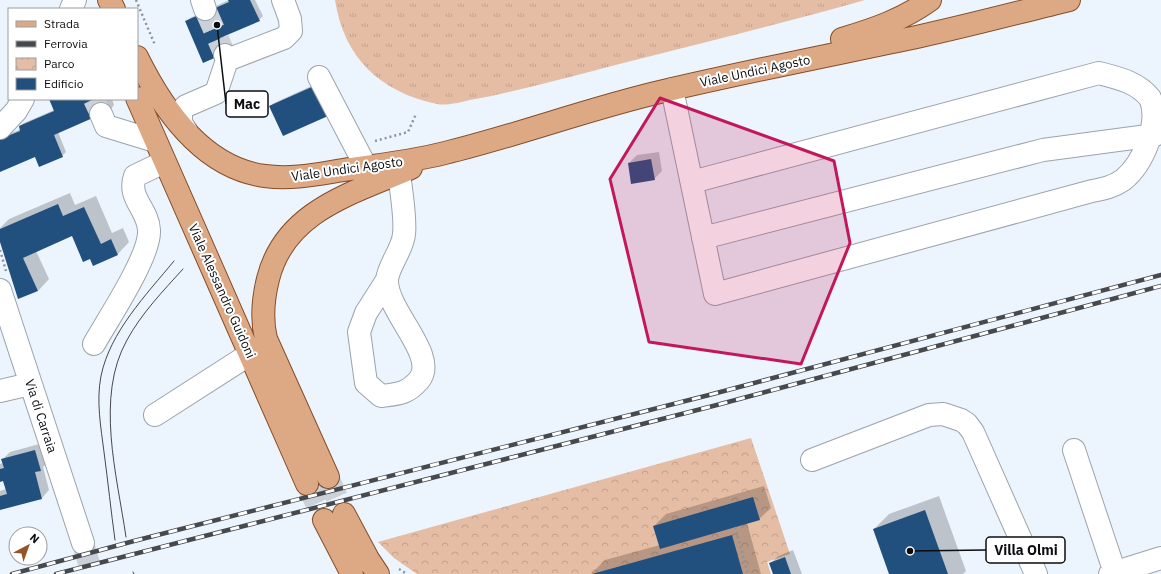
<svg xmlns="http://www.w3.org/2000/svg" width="1161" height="574" viewBox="0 0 1161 574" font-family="'IBM Plex Sans',sans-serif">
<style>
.grass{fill:url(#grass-tufts)}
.park{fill:url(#park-crowns)}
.shadow{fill:#0003}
.building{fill:#22507e}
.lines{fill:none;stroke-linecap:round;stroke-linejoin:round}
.minor-tunnel{stroke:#cad1d9;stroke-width:22;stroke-dasharray:22 11;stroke-linecap:butt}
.major-tunnel{stroke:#cad1d9;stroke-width:22;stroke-dasharray:22 11;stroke-linecap:butt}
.minor-casing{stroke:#9ca3ab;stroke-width:24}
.major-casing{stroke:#854d27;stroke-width:24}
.path{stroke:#8f949b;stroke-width:2.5;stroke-dasharray:2 3;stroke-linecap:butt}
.minor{stroke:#fff;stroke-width:22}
.major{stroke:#dda985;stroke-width:22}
.tram{stroke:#46494e;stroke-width:1}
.rail-casing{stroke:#46494e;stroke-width:4.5}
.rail{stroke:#fff;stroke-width:3;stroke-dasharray:9;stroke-linecap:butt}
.marked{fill:#c2185b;fill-opacity:0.2;stroke:#c2185b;stroke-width:3;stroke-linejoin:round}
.labels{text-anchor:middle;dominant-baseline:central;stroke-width:4;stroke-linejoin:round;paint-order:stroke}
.street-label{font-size:13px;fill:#0b0d10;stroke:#fff}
.leader{fill:none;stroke:#0b0d10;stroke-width:1.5}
.callout-dot{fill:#0b0d10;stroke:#fff;stroke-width:1.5}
.callout{fill:#fff;stroke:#0b0d10;stroke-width:1.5}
.callout-label{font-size:14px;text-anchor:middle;font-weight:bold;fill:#0b0d10}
</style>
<defs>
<pattern id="grass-tufts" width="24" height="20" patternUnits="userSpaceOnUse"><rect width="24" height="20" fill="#e5bda5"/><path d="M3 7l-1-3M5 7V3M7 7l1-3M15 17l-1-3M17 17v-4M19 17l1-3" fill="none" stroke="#c3a18d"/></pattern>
<pattern id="park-crowns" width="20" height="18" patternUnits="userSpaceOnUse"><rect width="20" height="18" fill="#e5bda5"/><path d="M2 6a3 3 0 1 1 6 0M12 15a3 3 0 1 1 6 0" fill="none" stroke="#c3a18d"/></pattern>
</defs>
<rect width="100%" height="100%" fill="#ecf4fd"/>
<path class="grass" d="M335,0h530c-98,28 -197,51 -295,77 -33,8 -66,17 -100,23 -10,2 -22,6 -33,4 -57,-12 -93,-46 -102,-104z"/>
<path class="park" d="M751,438l39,116 -23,8 4,12h-354l-23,-16 -16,-16z"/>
<path class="shadow" d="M229,0h26l8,16 -4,4 -35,15 5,13 -3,4 -40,-30 4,-4z
M318,83l13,29 -60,-6 3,-3z
M50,99h62l2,6 -3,4 -53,23 8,20 -4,4h-27l-35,14v-32l21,-9 -1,-3 4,-3 30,-13z
M659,152l3,19 -8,8 -25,-16 8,-8z
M70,193l5,12 21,-9 16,37 11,-5 6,14 -11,12 -25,11 -3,-7 -18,-23 -36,16 13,28 -11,12 -38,-53v-10l9,-9z
M43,443l5,19 -5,5 6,23 -7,8 -42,11v-18l6,-2 -2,-10 -4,2v-17l3,-1 -1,-3 8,-8z
M764,486l7,22 -12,11 -12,4 14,51h-170l14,-14 55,-15 -6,-19 12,-12z
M939,496l27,75 -3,3h-73l-16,-45 15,-15z
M793,550l9,24h-28l-4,-10 8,-8z"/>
<path class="building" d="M228,0h22l10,21 -40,17 6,15 -23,10 -18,-42 44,-19z
M314,86l14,30 -45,20 -14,-30z
M49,99h57l5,11 -57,25 9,22 -24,10 -4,-10 -35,15v-33l20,-8 -1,-5 35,-15z
M651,159l4,21 -24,4 -3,-21z
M58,204l5,12 21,-9 17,37 10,-5 7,16 -25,11 -3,-7 -7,3 -11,-26 -49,22 15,33 -20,8 -18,-57v-13z
M35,450l6,21 -6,1 7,27 -42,11v-14l7,-2 -4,-13 -3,1v-13l4,-1 -3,-9z
M753,497l7,23 -100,29 -7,-23z
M925,510l23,64h-59l-16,-45z
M732,535l11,39h-151z
M785,557l6,17h-18l-4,-11z"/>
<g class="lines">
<path class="minor-tunnel" d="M205,9l20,46
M94,99l7,15
M83,543l9,31"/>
<path class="major-tunnel" d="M328,477l16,37
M307,484l17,36"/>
<defs>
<path id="minor" d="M202,0l3,9
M71,9l4,-9
M227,60l57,-22 7,-7 -1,-12 -7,-19
M319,77l47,90
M672,89l43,205 377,-103c11,-2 21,-4 31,-11 20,-16 38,-58 27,-82 -13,-16 -32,-20 -51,-25l-407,109
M101,114l5,12 49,15
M0,128l16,-17 7,-12
M187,132l-6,-9v-12l5,-5 30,-13 11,-33 -2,-5
M703,238l340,-88 112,-15
M387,280l-21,33 -7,19 7,51 15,13c17,-2 26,-2 38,-16 20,-24 -33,-69 -32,-100 1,-14 16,-31 17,-46 2,-16 -3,-43 -5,-61
M0,290l83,253
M94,344c14,-25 57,-89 55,-114 -1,-21 -22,-32 -14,-54l29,-14
M0,391l30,-7
M155,415l95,-61
M1074,450l41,123
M812,460l117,-45 14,-1 18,6 6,4 6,8 63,142
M1110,574l51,-16"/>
<path id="major" d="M109,0l5,9
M842,39c33,-10 60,-19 88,-39
M137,57c25,51 66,111 128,119 29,4 57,-3 85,-7 31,-4 64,-8 95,-16 74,-18 145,-45 219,-62 85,-20 172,-37 257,-55 50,-11 99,-24 148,-36
M137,98l170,386
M328,477l-62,-138c-5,-21 -3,-40 2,-60 17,-69 86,-86 143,-111
M344,514l24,45 10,15
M324,520l28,54"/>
</defs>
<use href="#minor" class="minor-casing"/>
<use href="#major" class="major-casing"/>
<path class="path" d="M136,0l19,45
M375,141l33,-9 8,-18
M0,250l6,21
M735,527l13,47
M399,569l8,5"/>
<use href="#minor" class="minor"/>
<use href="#major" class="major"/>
<path class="tram" d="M126,537c-9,-62 -31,-140 1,-197 14,-26 36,-49 56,-71
M115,540c-4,-29 -7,-58 -11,-88 -3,-24 -8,-51 -3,-76 9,-44 45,-81 73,-115
M133,572l1,2"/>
<defs>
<path id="rail" d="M12,574l122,-33 575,-146 452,-120
M56,574l657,-168 448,-120"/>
</defs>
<use href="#rail" class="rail-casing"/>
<use href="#rail" class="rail"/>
</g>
<path class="marked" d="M660,98l174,63 16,82 -49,121 -152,-22 -39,-163z"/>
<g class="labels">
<g class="street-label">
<text transform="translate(755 71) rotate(-12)">Viale Undici Agosto</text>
<text transform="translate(347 169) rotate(-8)">Viale Undici Agosto</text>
<text transform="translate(222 291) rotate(66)">Viale Alessandro Guidoni</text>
<text transform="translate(41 416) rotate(72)">Via di Carraia</text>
</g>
</g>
<path class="leader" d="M217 25L226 104M910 551L986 550"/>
<g class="callout-dot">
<circle cx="217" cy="25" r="4"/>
<circle cx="910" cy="551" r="4"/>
</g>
<g class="callout">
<rect x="226" y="91" width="42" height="26" rx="4"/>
<rect x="986" y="537" width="79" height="26" rx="4"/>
</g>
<g class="callout-label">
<text x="247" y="109">Mac</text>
<text x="1026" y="555">Villa Olmi</text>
</g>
<rect x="8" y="8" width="130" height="92" fill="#ffffff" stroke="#9d9e9f"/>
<rect x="16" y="21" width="20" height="6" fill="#dda985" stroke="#9d9e9f"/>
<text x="44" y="28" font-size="12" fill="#0b0d10">Strada</text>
<rect x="16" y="41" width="20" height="6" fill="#46494e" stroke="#9d9e9f"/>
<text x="44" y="48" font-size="12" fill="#0b0d10">Ferrovia</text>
<rect x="16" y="58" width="20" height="12" fill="url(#park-crowns)" stroke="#9d9e9f"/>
<text x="44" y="68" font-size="12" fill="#0b0d10">Parco</text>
<rect x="16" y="78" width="20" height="12" fill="#22507e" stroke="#9d9e9f"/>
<text x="44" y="88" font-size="12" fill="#0b0d10">Edificio</text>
<g transform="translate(28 546) rotate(41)"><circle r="19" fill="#ffffff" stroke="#9d9e9f"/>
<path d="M0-3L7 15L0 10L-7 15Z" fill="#965323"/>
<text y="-6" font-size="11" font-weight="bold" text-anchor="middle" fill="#0b0d10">N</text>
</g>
</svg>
